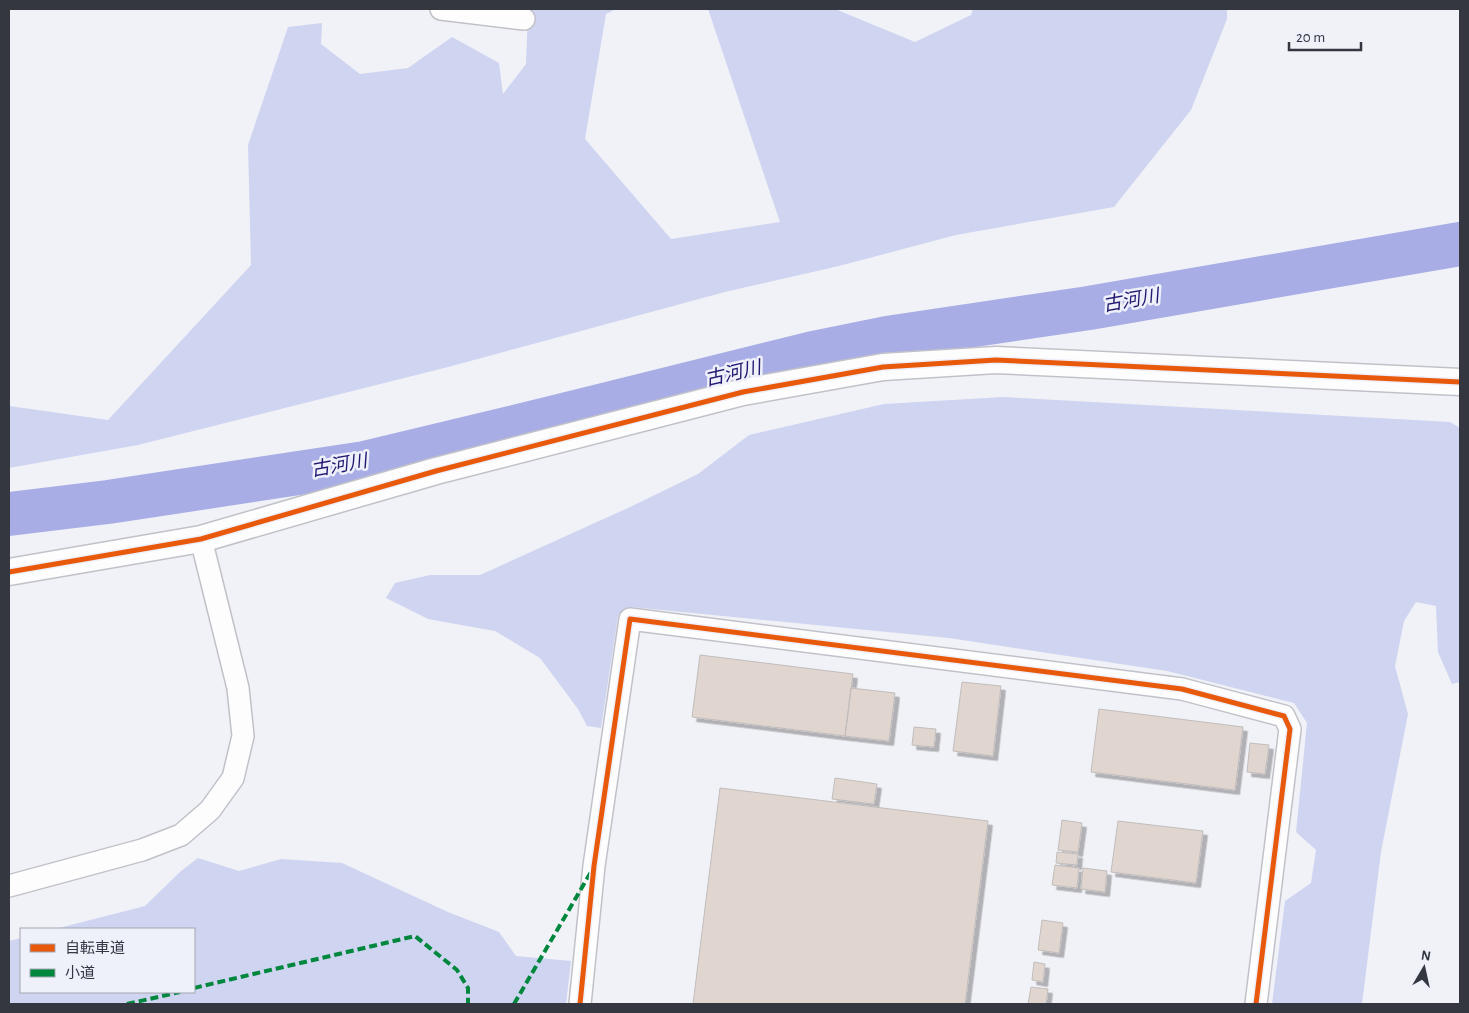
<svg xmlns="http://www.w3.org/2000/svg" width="1469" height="1013" viewBox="0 0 1469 1013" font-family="'Alegreya Sans','Noto Sans JP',sans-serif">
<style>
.green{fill:#cfd4f1}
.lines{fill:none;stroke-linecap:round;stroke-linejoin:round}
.river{stroke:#a8ade5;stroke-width:44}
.building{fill:#e0d5cf;stroke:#c1bdbc;filter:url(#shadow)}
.minor-casing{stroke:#c1c2c9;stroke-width:24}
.tertiary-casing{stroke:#c1c2c9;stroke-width:29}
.minor{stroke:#fdfdfe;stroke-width:21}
.tertiary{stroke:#fdfdfe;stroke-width:26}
.quiet{stroke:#00873e;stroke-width:4;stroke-dasharray:8 4;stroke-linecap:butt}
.cycleway-casing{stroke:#eef0fa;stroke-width:8}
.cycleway{stroke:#e8590c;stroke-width:5}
.labels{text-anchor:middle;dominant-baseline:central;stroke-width:5;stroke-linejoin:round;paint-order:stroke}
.water-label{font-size:19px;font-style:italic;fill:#231870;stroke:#eef0fa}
</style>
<defs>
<filter id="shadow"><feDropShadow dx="4.5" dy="4.5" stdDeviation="0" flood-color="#0004"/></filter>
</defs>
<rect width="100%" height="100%" fill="#f1f2f7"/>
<path class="green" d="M528,9h88l-10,5 -21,125 86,100 109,-17 -72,-213h127l80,33 56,-27 2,-6h254v10l-36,91 -77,97 -158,28 -117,31 -114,26 -277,75 -310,78 -129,23v-62l99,14 143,-155 -3,-120 40,-118 34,-4 -1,21 39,30 48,-6 44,-31 47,26 4,31 23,-30z
M1003,397l447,25 10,6v254l-8,2 -14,-32 -2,-46 -20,-4 -12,19 -9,45 13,48 -27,138 -19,152h-90l13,-103 26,-18 5,-33 -20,-18 11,-109 -13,-20 -127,-32 -218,-33 -318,-31 -13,9 -17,112 -14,-2 -9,-17 -38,-51 -45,-27 -67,-12 -42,-21 9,-15 35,-8h50l150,-68 68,-33 51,-39 135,-31z
M198,858l41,13 42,-12 61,4 106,49 51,20 17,24 55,5 -5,43h-557v-63l12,-3v54h173v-63h-139l90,-23 36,-35z"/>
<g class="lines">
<path class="river" d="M9,514l99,-12 257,-39 199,-48 249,-62 74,-15 202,-30 371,-64"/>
</g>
<path class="building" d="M700,655l153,19 -8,62 -153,-19z
M962,682l39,4 -8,70 -40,-5z
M851,688l44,5 -6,48 -44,-5z
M1099,709l144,18 -8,63 -144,-18z
M914,727l22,2 -2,18 -22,-2z
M1250,743l19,2 -4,29 -18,-2z
M835,778l42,6 -3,20 -42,-5z
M720,788l268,33 -23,183h-272z
M1062,820l20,3 -4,29 -20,-2z
M1118,821l85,10 -7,52 -85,-11z
M1057,852l21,2 -1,11 -21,-2z
M1055,865l24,3 -2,20 -25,-3z
M1083,868l24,3 -2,21 -24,-3z
M1042,920l21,3 -4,30 -21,-3z
M1034,962l11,2 -2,18 -11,-2z
M1031,987l17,2 -2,15h-18z"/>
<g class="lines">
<defs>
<path id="minor" d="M441,9l83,10
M9,886l133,-36 39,-15 29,-25 23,-32 10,-42 -5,-48 -37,-149
M580,1004l14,-138 36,-247 552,70 102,27 6,13 -34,275"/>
<path id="tertiary" d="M9,572l192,-33 235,-68 307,-79 140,-25 113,-7 464,22"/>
</defs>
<use href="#minor" class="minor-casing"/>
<use href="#tertiary" class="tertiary-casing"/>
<use href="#minor" class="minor"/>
<use href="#tertiary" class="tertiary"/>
<path class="quiet" d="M194,988l221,-52 42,34 11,18v16
M127,1004l53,-12
M514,1004l77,-132"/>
<defs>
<path id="cycleway" d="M9,572l192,-33 235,-68 307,-79 140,-25 113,-7 464,22
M580,1004l14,-138 36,-247 552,70 102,27 6,13 -34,275"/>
</defs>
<use href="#cycleway" class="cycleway-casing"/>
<use href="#cycleway" class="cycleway"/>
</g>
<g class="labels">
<g class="water-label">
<text transform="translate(1131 301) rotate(-10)">古河川</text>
<text transform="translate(733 374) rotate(-13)">古河川</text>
<text transform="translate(339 466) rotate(-10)">古河川</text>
</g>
</g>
<rect width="1469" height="1013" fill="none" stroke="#343640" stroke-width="20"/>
<rect x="20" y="928" width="175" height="65" fill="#eef0fa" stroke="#a4a6b0"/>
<rect x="30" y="944" width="25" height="8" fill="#e8590c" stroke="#a4a6b0"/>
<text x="65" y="953" font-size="15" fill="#343640">自転車道</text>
<rect x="30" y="969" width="25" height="8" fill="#00873e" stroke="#a4a6b0"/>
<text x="65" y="978" font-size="15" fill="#343640">小道</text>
<g transform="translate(1424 968) rotate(9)" stroke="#eef0fa" stroke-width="4" paint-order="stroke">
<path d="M0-4L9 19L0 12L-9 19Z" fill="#343640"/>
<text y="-8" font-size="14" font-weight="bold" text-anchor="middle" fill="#343640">N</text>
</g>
<path d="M1289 42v8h72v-8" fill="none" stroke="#343640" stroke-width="2.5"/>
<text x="1296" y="42" font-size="15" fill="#343640" stroke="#eef0fa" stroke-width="4" paint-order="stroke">20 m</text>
</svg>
